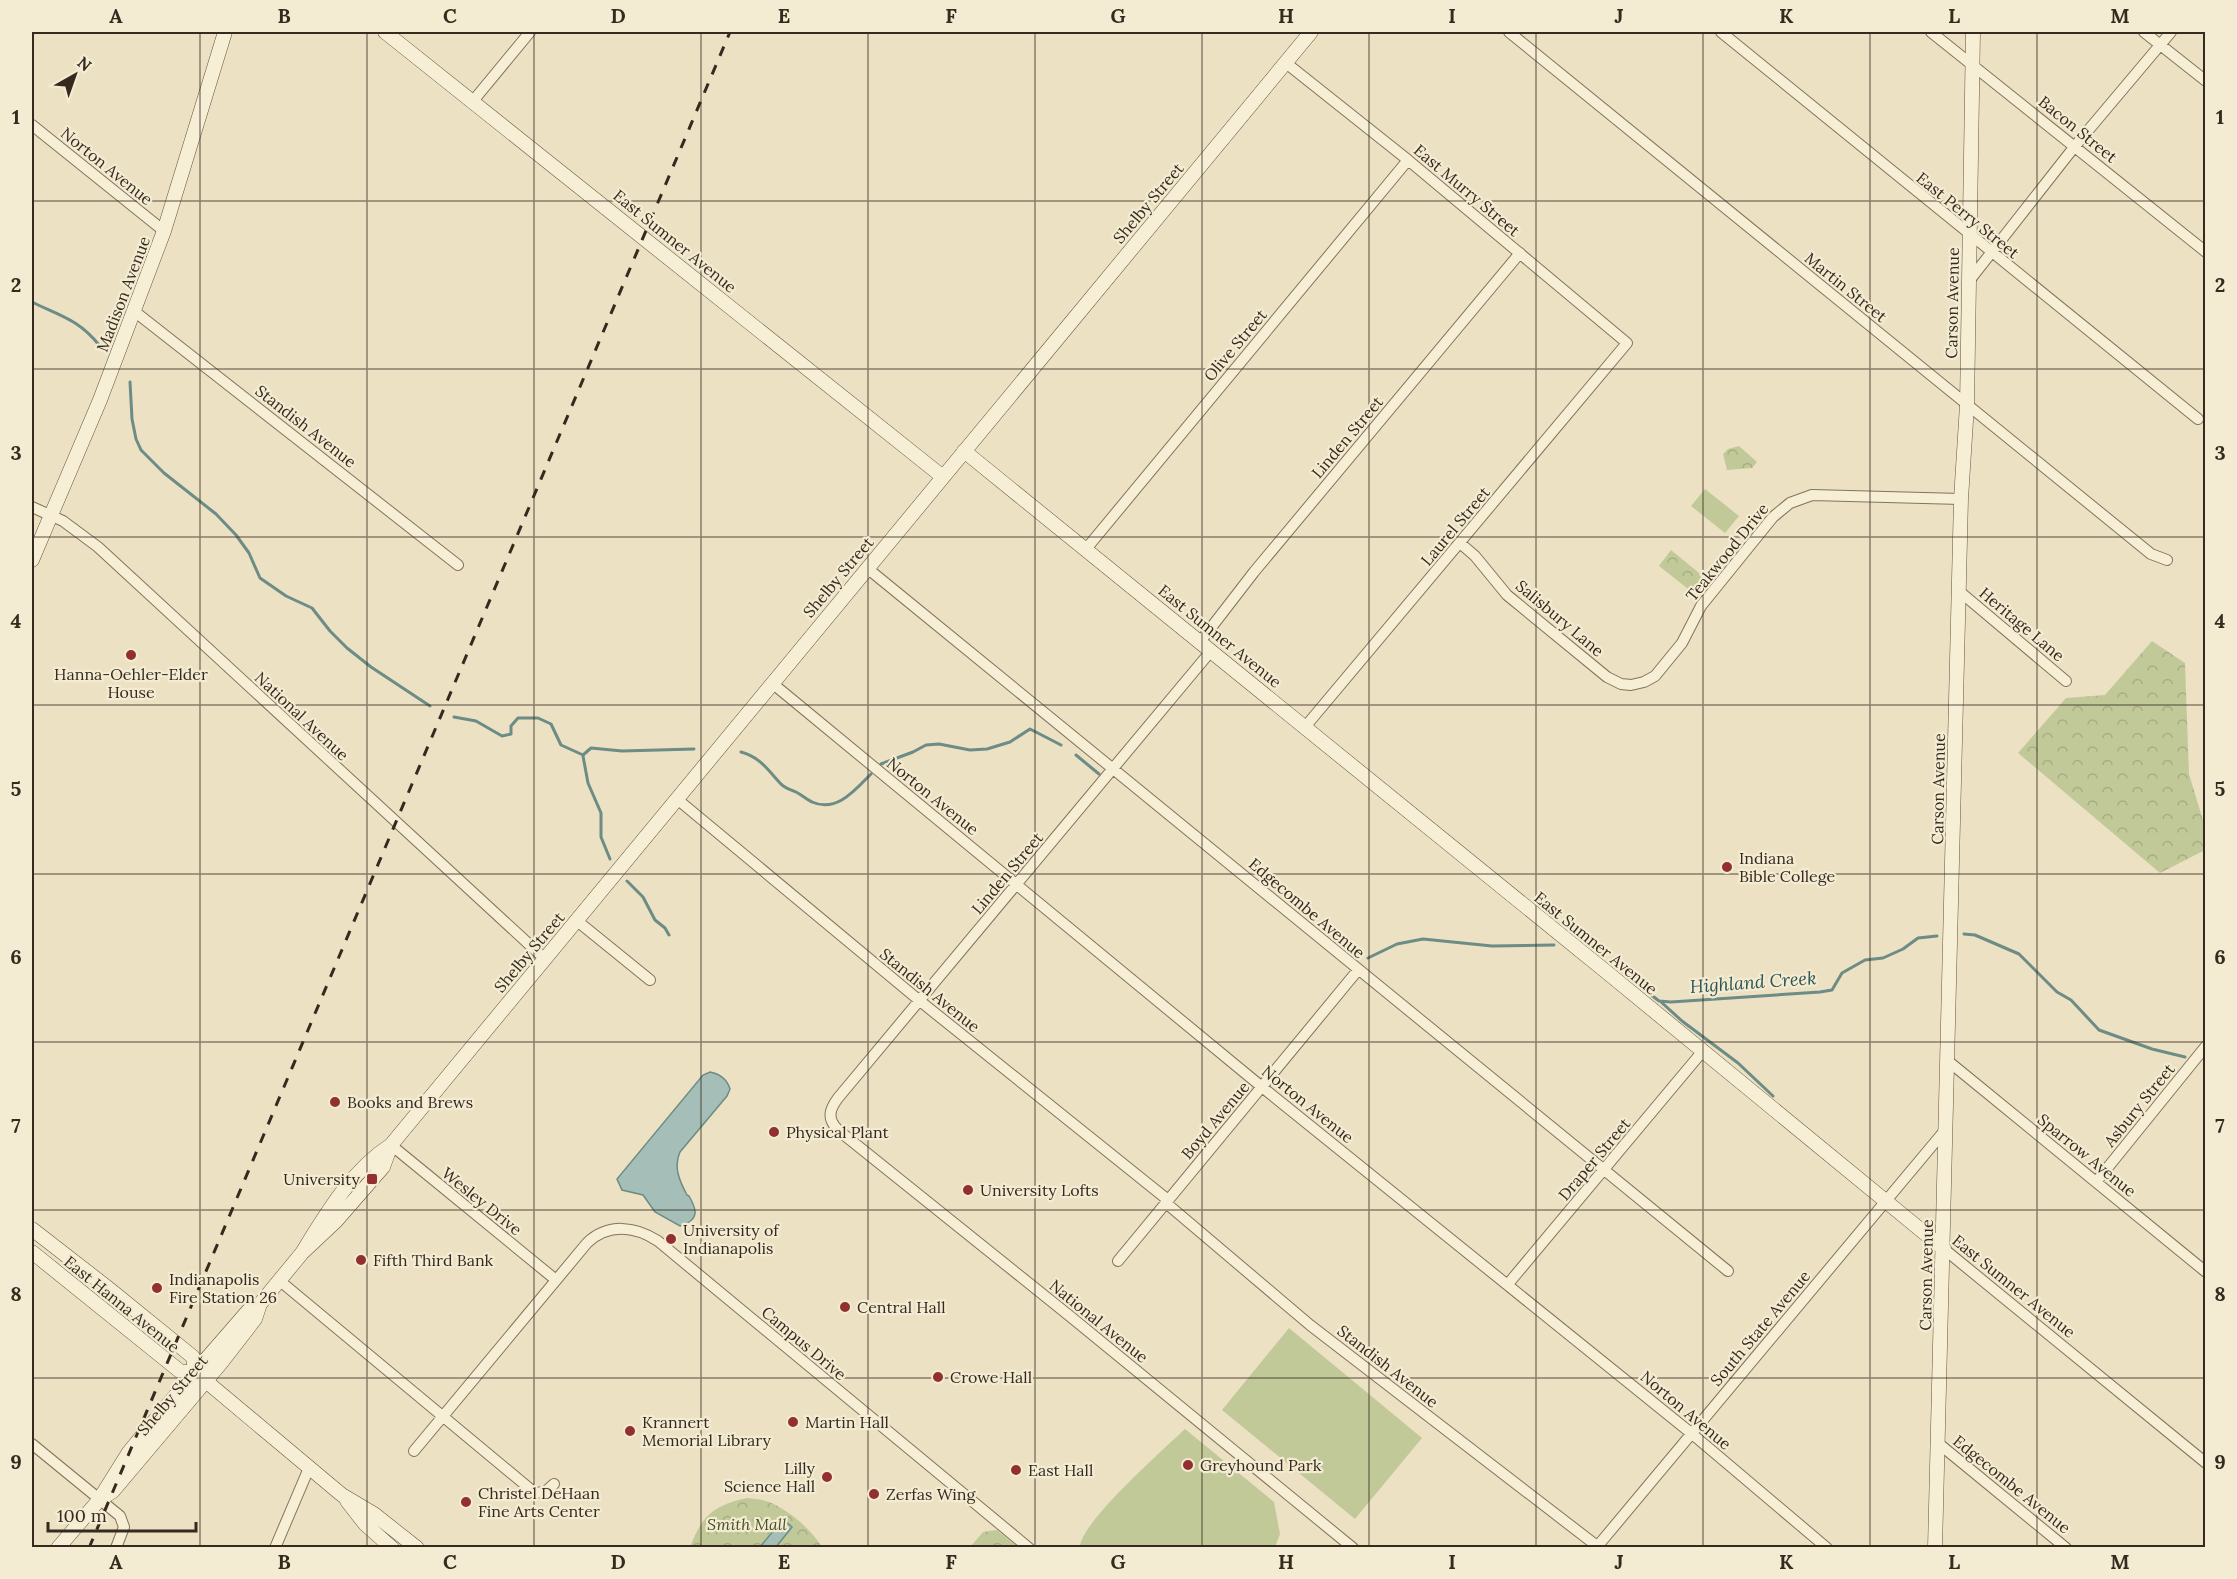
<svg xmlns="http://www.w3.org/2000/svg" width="2237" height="1579" viewBox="0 0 2237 1579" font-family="Lora,serif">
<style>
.forest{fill:url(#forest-crowns)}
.pitch{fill:#c2c998}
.water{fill:#a5bfb8;stroke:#6c8c85;stroke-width:1.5}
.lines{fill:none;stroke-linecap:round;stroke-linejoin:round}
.stream{stroke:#6c8c85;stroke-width:3}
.street-casing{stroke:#85735b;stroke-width:12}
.secondary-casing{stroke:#67543e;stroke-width:15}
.street{stroke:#f7eed6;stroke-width:10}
.secondary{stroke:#f7eed6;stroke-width:14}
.rail{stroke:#362a1e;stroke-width:3;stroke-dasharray:10 10;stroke-linecap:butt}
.grid{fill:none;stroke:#362a1e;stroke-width:1.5;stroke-opacity:0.55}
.poi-dot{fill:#91302e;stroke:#f3ebd2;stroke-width:2}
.labels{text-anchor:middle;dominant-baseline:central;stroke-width:4.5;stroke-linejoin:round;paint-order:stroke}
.street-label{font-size:16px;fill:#362a1e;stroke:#f3ebd2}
.poi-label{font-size:16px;fill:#362a1e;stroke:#f3ebd2;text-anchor:start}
.park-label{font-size:16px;font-style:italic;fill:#455126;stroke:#f3ebd2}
.water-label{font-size:18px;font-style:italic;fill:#2e5553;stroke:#f3ebd2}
.neatline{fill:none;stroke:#362a1e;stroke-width:2}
.grid-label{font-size:20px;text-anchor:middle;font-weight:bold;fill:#362a1e}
</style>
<defs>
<pattern id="forest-crowns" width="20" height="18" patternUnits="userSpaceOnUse" patternTransform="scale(1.5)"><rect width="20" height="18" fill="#c2c998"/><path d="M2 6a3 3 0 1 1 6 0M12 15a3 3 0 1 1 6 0" fill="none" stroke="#a7ad83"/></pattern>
</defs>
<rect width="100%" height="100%" fill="#ece1c3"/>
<path class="forest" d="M1739,446l18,16 -5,6 -25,2 -4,-16 5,-5z
M1671,550l33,27 -12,15 -33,-26z
M2152,641l33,22 4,111 16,53v23l-45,23 -142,-120 48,-55 39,-3z
M747,1498c6,1 13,1 19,3 21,7 45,28 56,46l-132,1c11,-32 24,-43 57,-50z
M997,1530l21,17h-48l13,-15z"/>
<path class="pitch" d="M1705,489l34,27 -14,17 -34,-27z
M1289,1328l133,110 -67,81 -133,-109z
M1185,1429l89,73 6,32 -5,13h-195c0,-24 84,-98 105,-118z"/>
<path class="water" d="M710,1072c10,2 17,7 20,17l-3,7 -47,56c-7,15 0,30 7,43l2,1c8,14 11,24 -9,30l-25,-14 -12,-17 -21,-5 -5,-11 86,-104z
M783,1519l9,8 -16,20h-16z"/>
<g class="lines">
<path class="stream" d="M32,302c28,14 46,17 67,43
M130,382l2,37 4,20 5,11 23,23 52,41 20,21 13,18 11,25 26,18 26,12 18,23 17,17 24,19 59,39
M454,717l22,4 26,15 9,-2v-8l7,-8h20l13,6 10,21 22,10
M741,752c19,5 27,18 39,31 5,6 10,6 16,9 6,3 11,8 16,10 25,11 43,-12 59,-28
M583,755l8,-7 31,3 72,-2
M1076,755l23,19
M583,756l5,27 13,30v24l9,22
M881,764l32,-12 13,-7 13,-1 31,6 17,-1 23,-7 20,-13 31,16
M627,881l16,16 12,23 10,8 4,7
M1964,934l11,1 44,19 38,38 14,8 28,30 53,19 33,8
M1594,948l9,6
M1368,958l29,-14 26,-5 69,7 62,-1
M1631,979l28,22 12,1 149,-10 12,-2 10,-17 23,-13 18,-2 20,-9 15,-11 19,-2
M1660,1001l22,20 56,42 35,33
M2205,1068h1"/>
<defs>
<path id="street" d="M1509,32l642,522 16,6
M1721,32l477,387
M1931,32l275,220
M2144,32l62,49
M1286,63l122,97 219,183 -322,384
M473,101l57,-69
M32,125l132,106
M1969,281l106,-135 96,-114
M134,311l324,254
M32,507l31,14 35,26 447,412
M1460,543l15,13 32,39 100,82 14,7 10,1 13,-3 11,-6 27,-33 19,-37 72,-89 17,-14 22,-8 149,4
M1086,549l322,-389
M867,568l861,703
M1959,591l107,90
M1200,642l54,-70 266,-319
M1211,651l-373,447c-9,12 -11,21 0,32l233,187 282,231
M772,683l490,404 429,346 136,115
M677,799l243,202 248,199
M576,920l74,60
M1948,1061l258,211
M391,1145l165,135
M2096,1182l110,-136
M1166,1203l144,122 287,221
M1944,1249l262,214
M1118,1261l240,-291
M280,1281l255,212 10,-1 9,-8
M1508,1284l194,-232
M1938,1443l128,105
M32,1444l88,72 4,11 -8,21
M414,1451l173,-208c21,-20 48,-17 71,-2l371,307
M275,1548l34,-80
M1596,1548l350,-419"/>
<path id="secondary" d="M385,32l558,445
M964,451l645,523 335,275
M32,560l68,-160 64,-169 61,-199
M32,1229l76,59 85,69 2,15
M32,1252l149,120h14l147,123 32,19 43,34
M302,1253c24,-39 50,-83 89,-108l920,-1113
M99,1500l14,-9 108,-128 34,-44 5,-15 42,-51 34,-32 47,-54 8,-22
M347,1501l18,23 27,24
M58,1548l41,-48 30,-48 66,-80 53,-61 12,-7
M1935,1548l26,-1049 6,-94 6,-373"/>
</defs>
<use href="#street" class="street-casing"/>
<use href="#secondary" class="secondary-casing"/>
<use href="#street" class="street"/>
<use href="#secondary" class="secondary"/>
<path class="rail" d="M89,1548l641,-1516"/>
</g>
<path class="grid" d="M200,32v1516M367,32v1516M534,32v1516M701,32v1516M868,32v1516M1035,32v1516M1202,32v1516M1369,32v1516M1536,32v1516M1703,32v1516M1870,32v1516M2037,32v1516M32,201h2174M32,369h2174M32,537h2174M32,705h2174M32,874h2174M32,1042h2174M32,1210h2174M32,1378h2174"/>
<g class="poi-dot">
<circle cx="131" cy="655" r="6"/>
<circle cx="1727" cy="867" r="6"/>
<circle cx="335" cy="1102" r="6"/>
<circle cx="774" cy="1132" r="6"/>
<rect x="366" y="1173" width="12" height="12" rx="3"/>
<circle cx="968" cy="1190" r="6"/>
<circle cx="671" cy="1239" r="6"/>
<circle cx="361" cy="1260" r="6"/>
<circle cx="157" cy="1288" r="6"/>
<circle cx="845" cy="1307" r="6"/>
<circle cx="938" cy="1377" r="6"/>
<circle cx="793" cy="1422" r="6"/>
<circle cx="630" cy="1431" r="6"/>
<circle cx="1188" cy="1465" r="6"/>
<circle cx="1016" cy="1470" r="6"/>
<circle cx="827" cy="1477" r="6"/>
<circle cx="874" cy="1494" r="6"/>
<circle cx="466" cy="1502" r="6"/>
</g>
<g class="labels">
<g class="street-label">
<text transform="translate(2078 129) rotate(39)">Bacon Street</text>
<text transform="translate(107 166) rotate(39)">Norton Avenue</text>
<text transform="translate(1467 190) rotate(40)">East Murry Street</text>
<text transform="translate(1148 203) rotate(-50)">Shelby Street</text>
<text transform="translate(1968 215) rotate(39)">East Perry Street</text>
<text transform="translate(675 241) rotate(39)">East Sumner Avenue</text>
<text transform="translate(1846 287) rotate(39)">Martin Street</text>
<text transform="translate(123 294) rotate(-69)">Madison Avenue</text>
<text transform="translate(1952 303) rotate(-89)">Carson Avenue</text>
<text transform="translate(1235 345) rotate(-50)">Olive Street</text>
<text transform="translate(306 426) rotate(38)">Standish Avenue</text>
<text transform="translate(1347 437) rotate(-50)">Linden Street</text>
<text transform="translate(1455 526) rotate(-50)">Laurel Street</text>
<text transform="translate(1727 552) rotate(-51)">Teakwood Drive</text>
<text transform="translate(838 577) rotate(-50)">Shelby Street</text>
<text transform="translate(1560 618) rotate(40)">Salisbury Lane</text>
<text transform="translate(2022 624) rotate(40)">Heritage Lane</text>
<text transform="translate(1220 636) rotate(39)">East Sumner Avenue</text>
<text transform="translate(302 716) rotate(43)">National Avenue</text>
<text transform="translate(1938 789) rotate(-89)">Carson Avenue</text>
<text transform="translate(933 796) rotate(39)">Norton Avenue</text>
<text transform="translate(1007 873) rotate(-50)">Linden Street</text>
<text transform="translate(1307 908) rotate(40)">Edgecombe Avenue</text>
<text transform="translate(1596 943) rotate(39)">East Sumner Avenue</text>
<text transform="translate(529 952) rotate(-50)">Shelby Street</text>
<text transform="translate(930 990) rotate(39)">Standish Avenue</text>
<text transform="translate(1308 1104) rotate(39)">Norton Avenue</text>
<text transform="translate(2139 1105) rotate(-51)">Asbury Street</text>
<text transform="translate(1215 1120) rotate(-50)">Boyd Avenue</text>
<text transform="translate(2087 1155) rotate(39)">Sparrow Avenue</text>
<text transform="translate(1594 1159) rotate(-50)">Draper Street</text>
<text transform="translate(482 1201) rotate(39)">Wesley Drive</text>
<text transform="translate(1926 1275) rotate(-89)">Carson Avenue</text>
<text transform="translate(2014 1286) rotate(39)">East Sumner Avenue</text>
<text transform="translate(122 1304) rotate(39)">East Hanna Avenue</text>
<text transform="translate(1099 1321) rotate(39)">National Avenue</text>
<text transform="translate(1760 1328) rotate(-50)">South State Avenue</text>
<text transform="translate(804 1343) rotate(40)">Campus Drive</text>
<text transform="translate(1388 1366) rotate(38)">Standish Avenue</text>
<text transform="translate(172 1395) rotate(-50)">Shelby Street</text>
<text transform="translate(1686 1410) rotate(40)">Norton Avenue</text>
<text transform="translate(2012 1484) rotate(39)">Edgecombe Avenue</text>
</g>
<g class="poi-label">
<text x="131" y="674" text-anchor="middle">Hanna-Oehler-Elder<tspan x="131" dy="18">House</tspan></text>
<text x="1739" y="858">Indiana<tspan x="1739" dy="18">Bible College</tspan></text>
<text x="347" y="1102">Books and Brews</text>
<text x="786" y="1132">Physical Plant</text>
<text x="360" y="1179" text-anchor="end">University</text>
<text x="980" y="1190">University Lofts</text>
<text x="683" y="1230">University of<tspan x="683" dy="18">Indianapolis</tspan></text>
<text x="373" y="1260">Fifth Third Bank</text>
<text x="169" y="1279">Indianapolis<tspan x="169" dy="18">Fire Station 26</tspan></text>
<text x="857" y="1307">Central Hall</text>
<text x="950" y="1377">Crowe Hall</text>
<text x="642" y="1422">Krannert<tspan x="642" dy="18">Memorial Library</tspan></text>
<text x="805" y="1422">Martin Hall</text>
<text x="1200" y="1465">Greyhound Park</text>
<text x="815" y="1468" text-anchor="end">Lilly<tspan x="815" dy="18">Science Hall</tspan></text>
<text x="1028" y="1470">East Hall</text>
<text x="478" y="1493">Christel DeHaan<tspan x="478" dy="18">Fine Arts Center</tspan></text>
<text x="886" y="1494">Zerfas Wing</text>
</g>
<g class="park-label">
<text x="747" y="1524">Smith Mall</text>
</g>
<g class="water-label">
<text transform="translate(1753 982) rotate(-4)">Highland Creek</text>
</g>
</g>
<rect width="2237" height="1579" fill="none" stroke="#f3ebd2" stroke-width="66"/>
<g transform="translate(75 75) rotate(40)" stroke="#f3ebd2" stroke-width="4.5" paint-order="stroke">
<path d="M0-4.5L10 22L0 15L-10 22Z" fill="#362a1e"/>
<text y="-9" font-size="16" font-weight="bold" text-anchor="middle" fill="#362a1e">N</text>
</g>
<path d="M48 1522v9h148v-9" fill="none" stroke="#362a1e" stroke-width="3"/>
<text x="57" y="1522" font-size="18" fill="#362a1e" stroke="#f3ebd2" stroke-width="4.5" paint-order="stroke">100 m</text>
<rect x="33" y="33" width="2171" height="1513" class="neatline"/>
<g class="grid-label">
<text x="116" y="23">A</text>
<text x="284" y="23">B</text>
<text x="450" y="23">C</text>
<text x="618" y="23">D</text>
<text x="784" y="23">E</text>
<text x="951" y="23">F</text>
<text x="1118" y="23">G</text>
<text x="1286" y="23">H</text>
<text x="1452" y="23">I</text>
<text x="1619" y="23">J</text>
<text x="1786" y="23">K</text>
<text x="1954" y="23">L</text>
<text x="2120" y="23">M</text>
<text x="16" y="124">1</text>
<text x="2220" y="124">1</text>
<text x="16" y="292">2</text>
<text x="2220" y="292">2</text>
<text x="16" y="460">3</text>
<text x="2220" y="460">3</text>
<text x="16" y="628">4</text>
<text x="2220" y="628">4</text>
<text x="16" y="796">5</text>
<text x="2220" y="796">5</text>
<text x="16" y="964">6</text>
<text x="2220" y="964">6</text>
<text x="16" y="1133">7</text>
<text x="2220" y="1133">7</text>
<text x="16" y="1301">8</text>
<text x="2220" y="1301">8</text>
<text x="16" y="1469">9</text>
<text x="2220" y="1469">9</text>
<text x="116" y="1569">A</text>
<text x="284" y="1569">B</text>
<text x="450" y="1569">C</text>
<text x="618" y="1569">D</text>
<text x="784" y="1569">E</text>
<text x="951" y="1569">F</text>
<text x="1118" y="1569">G</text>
<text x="1286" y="1569">H</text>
<text x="1452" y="1569">I</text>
<text x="1619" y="1569">J</text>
<text x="1786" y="1569">K</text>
<text x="1954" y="1569">L</text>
<text x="2120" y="1569">M</text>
</g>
</svg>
